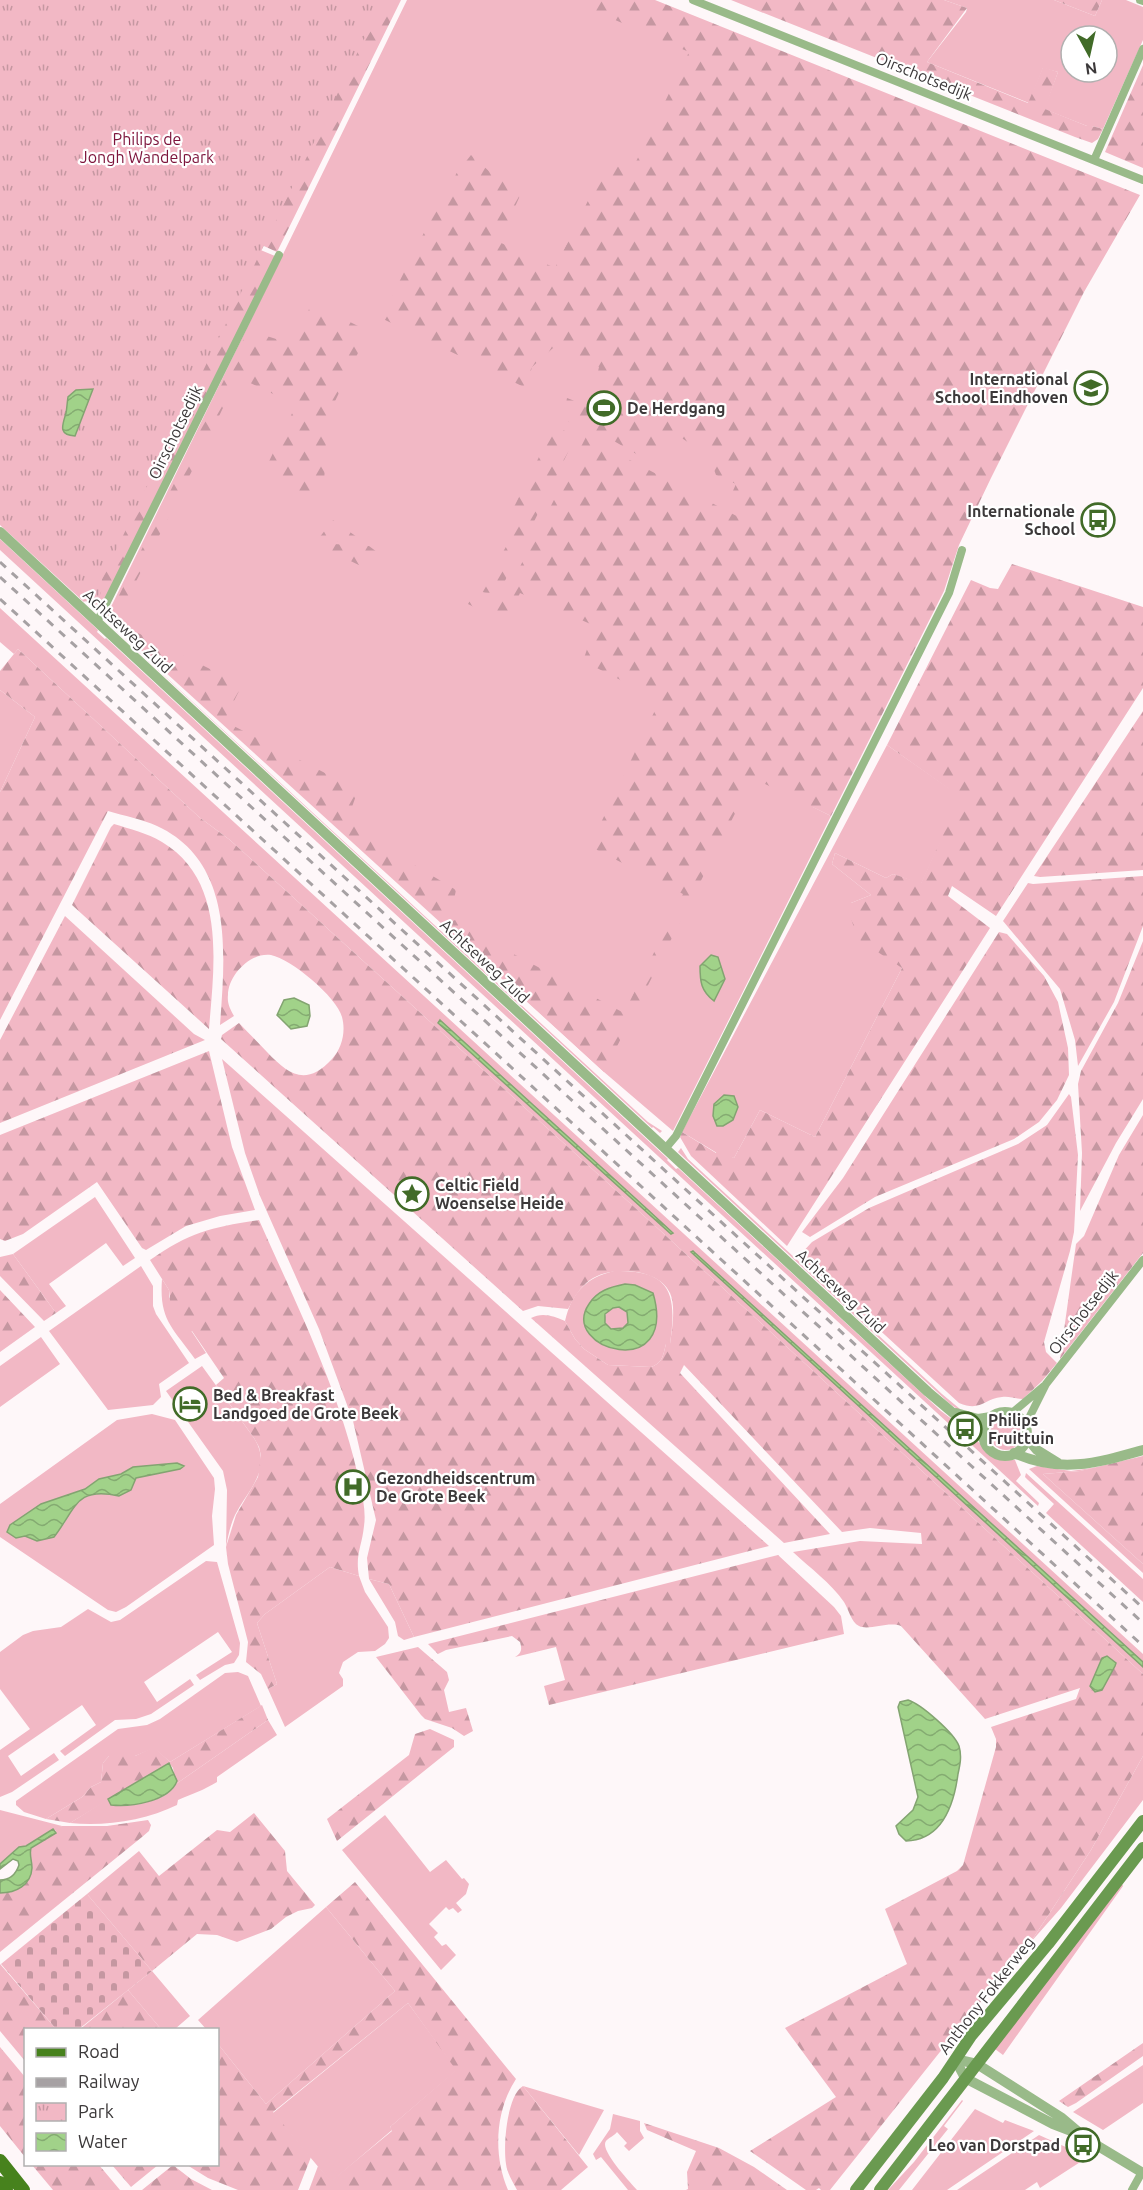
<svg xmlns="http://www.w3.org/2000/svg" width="1143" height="2190" viewBox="0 0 1143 2190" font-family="Ubuntu,sans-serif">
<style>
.grass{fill:#f2b8c5;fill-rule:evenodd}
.forest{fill:url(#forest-firs)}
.cemetery{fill:url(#cemetery-stones)}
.park{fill:url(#park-tufts)}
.water{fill:url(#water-waves);stroke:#83a471;stroke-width:1.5;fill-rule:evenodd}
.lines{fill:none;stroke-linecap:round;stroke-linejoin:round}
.minor{stroke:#99ba89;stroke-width:8}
.tertiary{stroke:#99ba89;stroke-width:10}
.secondary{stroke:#6a9a50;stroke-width:12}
.primary{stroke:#47821d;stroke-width:14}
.rail{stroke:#a6a1a3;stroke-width:3;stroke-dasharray:8 8;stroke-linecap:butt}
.labels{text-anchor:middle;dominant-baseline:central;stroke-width:4.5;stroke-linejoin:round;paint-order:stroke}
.street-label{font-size:16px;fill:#3c393a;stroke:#fff}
.park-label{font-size:16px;fill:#7d143c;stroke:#fff}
.poi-label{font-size:16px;font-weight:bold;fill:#3c393a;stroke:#fff;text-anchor:start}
</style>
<defs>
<pattern id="forest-firs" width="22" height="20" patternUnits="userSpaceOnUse" patternTransform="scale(1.5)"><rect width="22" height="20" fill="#f2b8c5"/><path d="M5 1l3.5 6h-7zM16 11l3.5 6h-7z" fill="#c597a1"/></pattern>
<pattern id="cemetery-stones" width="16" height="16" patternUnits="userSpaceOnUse" patternTransform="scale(1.5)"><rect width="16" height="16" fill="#f2b8c5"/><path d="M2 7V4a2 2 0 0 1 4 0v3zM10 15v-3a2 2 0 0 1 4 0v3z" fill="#c597a1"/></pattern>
<pattern id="park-tufts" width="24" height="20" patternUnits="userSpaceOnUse" patternTransform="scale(1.5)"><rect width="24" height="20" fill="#f2b8c5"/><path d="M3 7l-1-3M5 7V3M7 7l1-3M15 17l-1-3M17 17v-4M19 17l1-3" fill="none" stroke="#c597a1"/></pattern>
<pattern id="water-waves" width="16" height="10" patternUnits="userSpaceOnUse" patternTransform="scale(1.5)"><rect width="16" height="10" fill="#a1d289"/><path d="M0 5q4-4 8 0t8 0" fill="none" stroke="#84ab71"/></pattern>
</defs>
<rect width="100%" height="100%" fill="#fef7f9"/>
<path class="grass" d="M407,0h233l485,201 -312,606 18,9 -158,315 -69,-59 -481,-442 -3,1 -6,-6 1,-2 -8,-8z
M944,0h110l41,16 7,-16h24l17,7v33l-40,89 -11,-3h-5l-43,-17 14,-37 -15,-4 -14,35 -102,-41 39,-50 1,-4zM1071,36h36v36h-36z
M0,539l98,91 -1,2 8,7 1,-1 562,521 -1,1 9,9 2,-1 263,243 16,12 -1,2 9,6 1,-2c10,9 23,27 34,30 5,1 10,0 15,1l6,15 -5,6 23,22 -1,3 -1038,-956z
M0,608l1143,1046v20l-479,-440 -434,-394 -31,-23 -181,-168 -4,5 -14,-12z
M105,621l543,501 14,9 -2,2 -7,-6 -1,1z
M0,690l35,27 -35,75z
M887,745l63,44 8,15 -37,80 -28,-10 -7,4 -51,-25 -3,11 39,31 -20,8 51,65 -87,169 -55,-27 -26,48 -17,-5 -35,-21z
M681,1148l7,11 254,235 18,15v2l-10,-7 -272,-252z
M95,1197l40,61 -12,8 -17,-23 -57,41 17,22 -10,7 -43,-59z
M141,1266l12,20v20l3,8 33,49 -30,21 2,13 -8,8 -45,5 -59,-79z
M614,1271c58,-2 63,24 56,73h-4c-3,11 -3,19 -15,23l-43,-2 -24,-16 -9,-10 -10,-18c7,-28 20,-43 49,-50zM656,1302l-32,48 -10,-1 -10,-4 -17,-39z
M162,1279l7,11v7l37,56 -11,6c-23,-32 -36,-39 -33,-80z
M605 1319a12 12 0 1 1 24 0a12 12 0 1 1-24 0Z
M41,1337l19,27 -60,43v-41z
M202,1366l52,72c19,31 -5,50 -19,77 -5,11 -7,21 -9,32l1,-57 -4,-19 -57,-80z
M152,1414l23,6 39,58 1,11 -3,27 2,29 -88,62 -10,5 -8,-2 -108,-73v-33l117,-84zM133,1467l47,2 -44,9 -5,12 -12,6 -13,-3 -18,2 -14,9 -10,20 -27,17 -12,-5 41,-39 20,-8 13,-10 22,-5z
M990 1434a16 16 0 1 1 32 0a16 16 0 1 1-32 0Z
M1037,1466l34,5 28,-4 -19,4 -37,3 100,90v9l-114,-104z
M1026,1473l117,106v23l-97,-89 8,-9 -26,-24 -3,-3z
M206,1561l11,1 23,81 -1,12 -5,8 -9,2 -25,15 -4,-5 36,-23 -14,-20 -74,50 13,20 33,-23 4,6 -43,29 -15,5 -21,1 -50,36 -5,-5 36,-26 -14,-20 -74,51 13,20 33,-23 5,7 -47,32 -12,5v-47l30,-21 -30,-40v-37l23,-17 10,-4 28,-4 27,-18 23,13 9,-2z
M330,1567l29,9 6,16 23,35 1,11 -4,6 -10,7 -17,1 -15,10 -4,11 4,6v7l-58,41 -17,-38 9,-5 -20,-61 8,-9z
M369,1579l20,5 25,53 -10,3 -6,-4 -3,-14z
M238,1672l10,4 13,30 -91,56 -16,-14 -19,8h-26l-6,7 -2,19 -10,5 -9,10 -36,22 -22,-7 -8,-7v-4l102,-72 29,-4 13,-6 65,-46z
M268,1720l9,15 -60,42v5c-13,8 -25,12 -39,18l-1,5c-31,15 -72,22 -107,18l38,-24 3,6c20,0 54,-1 65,-21z
M1143,1756v44l-82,108 -31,35 61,-93z
M0,1810l62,16 -36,20 -7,1 -19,17z
M385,1815l45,57 16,-12 16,19 2,-1 5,6 -3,10 -10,9 6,7 -4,3 -5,-5 -4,2 -3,-3 -17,17 9,9 -4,4 8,9 4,-2 10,11 -15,15 -99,-120z
M1122,1884l1,2 -120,169 -8,-6z
M326,1907l69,84 -129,113 -48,-60v-14l-12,-1 -8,-9z
M152,1971l38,45 -15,13h-14l-33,-39z
M408,2003l49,67 -67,57 2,3 -61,52 -58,-69z
M1143,2065v38l-40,27 -30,-18z
M523,2086l81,24 -25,45z
M962,2100l1,1 -19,25 4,3 -49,61h-11l26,-28z
M975,2109l28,14 2,-3 29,11 -87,59h-35z
M613,2114l27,7v10l4,7 -15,13 -5,-5 3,-3 -10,-11c-2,3 -10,7 -11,9 -7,9 25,42 31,49h-9l-27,-33 -5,3 -3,-6 17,-25z
M1039,2135l49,22 -48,31 -3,-6 -12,8h-68z"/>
<path class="forest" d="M313,0h88l-124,252 -44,-20z
M569,0h86l485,195 -56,97 -93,186 -32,67 -15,46 -113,225 -78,-38 -149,294 -159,-145 14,-10 3,6 24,8 22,20 116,62 59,-119 -88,-45 1,-16 64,-133 -77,-39 12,-35 -75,-33 -14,30 -40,-20 4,-9c11,7 21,7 33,6l83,-163 162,85 2,-9 -22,-11 8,-18 -20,-9 -7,-19 -35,-23 -22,30 -52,-30 -37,-13 4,-22 18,7 12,-29 2,-9 -46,-19 -21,19 -6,21 -145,-70 63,-125 8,-7 4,-12 15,-19 19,17 33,17 -24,53 56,26 52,-106 24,10 58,-120z
M731,0h213l23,8 -40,54 101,41 15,-36 15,5 -13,37 42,17h5l11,3 -5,10 -6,4 -17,-6z
M1054,0h48l-7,16z
M1143,65v103l-38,-16z
M232,238l43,18 -174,352h-2l-20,-39z
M312,303l54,27 1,4 -40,84 -3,67c-5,9 -9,13 -20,11l-42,-20 34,-71 -58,-28 -34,70 -9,-7 53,-110 44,14z
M555,425l15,9 2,10 -71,145c-10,6 -17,4 -28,0l6,-8 14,-11 19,-34 2,-29z
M191,449l10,4 -87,172 -6,-7z
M333,520l31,22 -45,-1v-3z
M333,544l36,2 8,6 -8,18 -45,-22 -1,-3z
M1012,564l131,43v81l-147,228 -44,-30 -4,10 42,32 -203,318 -96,-90 -11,-19 2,-5 34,21 1,-3 17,8 26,-48 55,27 87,-169 -44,-29 -11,-32 4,-4 20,-8 -39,-31 3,-11 51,25 7,-4 28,9 36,-79 -8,-15 -62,-44 84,-165 19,8 8,1z
M125,629l11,3 106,53 -18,36 134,69 -11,31 49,33 60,36 -6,28 -8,6 -322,-293z
M18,649l181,168 31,23 434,394 479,440v82l-52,94 -61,93 -67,80 -133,167h-9l-2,-2 -3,2h-10l-56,-39 86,-54 -51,-69 122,-64 -22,-55 72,-38 6,-6 33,-118v-8l-5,-12 85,-28 4,-11 -95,31 -84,-93c-13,-5 -32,5 -42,0 -8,-4 -10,-16 -15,-24 -13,-19 -34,-34 -51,-50l67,-11 62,3 -1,-11 -51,-5 -28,4 -158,-167 -4,8 150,161 -46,9 -253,-225c11,-6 23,-2 34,3l10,18 9,10 24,16 43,2c12,-4 12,-12 15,-23h4c2,-15 6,-37 0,-51 -11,-25 -60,-28 -80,-13 -10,7 -16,18 -22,29l-30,-3 -15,5 -302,-272 1,-4 17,-12c9,10 19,19 28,29 22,23 39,35 65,7 10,-11 14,-27 10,-42 -5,-20 -51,-58 -71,-62 -21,-3 -43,21 -43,40 -1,8 2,14 6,21l-14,9c5,-70 15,-163 -63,-199 -15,-7 -33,-10 -49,-15l-108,209v-228l35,-75 -35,-27v-19z
M1143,711v159l-103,7 -6,-1z
M114,824c16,5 33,9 48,18 65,39 52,123 47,187l-137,-124 39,-78z
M1143,876v50l-29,76 -36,64 -3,-26 -15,-51 -57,-68 25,-38 5,1z
M65,916l129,118 11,6 -205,83v-83z
M999,932l8,2 37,42 14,26 10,46 1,27 -12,25 -18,22 -25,17 -139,58 -65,40 -8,-5 41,-54z
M1143,941v158l-27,44 -36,68 2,-58 -4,-69 3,-13 37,-68z
M209,1051l23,96 23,63 -35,6 -34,10 -40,24 -4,-2 -45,-66 -74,52 -18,7 -5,-2v-104z
M222,1059l547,487 -355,91 -25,-53 -20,-5 -2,-21 9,-38 -23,-99 -34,-92 -59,-133 -15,-43z
M1069,1094l2,3 7,58 -4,77 -4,19 -26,91 2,10 11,11 -15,18 -19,18c-7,0 -13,-3 -21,-2 -19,2 -21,15 -43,6l-160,-147 13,-14 57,-34 149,-64 29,-19z
M1143,1115v138l-83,106 16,-115 8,-8 35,-81z
M259,1220c38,86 82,173 101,265 3,13 6,28 4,41 -2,20 -9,29 -5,50l-29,-9 -65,47 -8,9 20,61 -9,5 -7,-15 -15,-12 2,-20 -20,-78 -2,-17 10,-32 22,-38 3,-21 -2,-9 -5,-9 -38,-53 8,-7 -32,-47h-9l-12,-21 -2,-20 -19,-30c40,-28 62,-33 109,-40z
M13,1254l43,59 -12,8 -44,-45v-19z
M0,1290l35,37 -35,25z
M1143,1456v108l-100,-90 37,-3z
M778,1555l56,52 7,9 3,18 -295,71 -5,-19 21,-6 -9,-33 -41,10c7,-4 7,-8 5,-15l-8,-6 -66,14 -8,4 -10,-10z
M418,1647l29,25 2,8 -5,10 5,22 17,-4 7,23 -9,5 -12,-8 -27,-9 -4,-4 -45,-58z
M262,1705l6,15 -92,64 -3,-16 -4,-5 -99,60 -24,-4 36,-22 9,-10 10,-5 2,-19 6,-7h26l19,-9 16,15z
M430,1729l24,11v7l-117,94 -10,-22 82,-64 6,-21z
M254,1813l31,38 2,20 28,34 -3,3 -14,3 -12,6 -15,12 -34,13 -20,-7 -20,-1 -45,37 -65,-77 52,-43 20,25 58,-46 13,2z
M148,1820l3,5 -2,6 -7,6 -142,115v-59c17,-1 34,-12 31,-31 0,-6 -2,-8 0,-14l25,-17 -3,-2 9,-3h45z
M355,1882l161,197c-21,32 -23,76 -8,111h-199l9,-24 13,15 61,-50 -2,-4 66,-57 -48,-67 -135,109 38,45 -13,33h-60l-30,-12 -21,-13 31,-1v-120l48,60 129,-113 -69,-84z
M0,1964l56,65 -30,1 -1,31 -25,-30z
M128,1990l33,39 -82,1z
M1143,2043v13l-67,47 -8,4 -9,-6z
M0,2047l25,30v80l-25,-31z
M523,2086l65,81 -27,23h-44c-4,-8 -10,-17 -11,-26 -3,-18 1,-69 17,-78z
M644,2123l75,25 35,19 33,23h-101l2,-1 -1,-17 9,-21 -49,-21z
M32,2165h67l21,25h-67z
M112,2165h46l-27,22z
M173,2165l18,14 21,11h-70z"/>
<path class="cemetery" d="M87,1894l65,77 -73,58h-23l-55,-65z"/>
<path class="park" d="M0,0h383l-281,579 -1,13 -6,16 -10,-7 -1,1 -84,-77z"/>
<path class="water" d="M93,389l-18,47c-18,-1 -12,-12 -9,-23 1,-5 1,-10 2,-16l8,-7z
M711,955l7,2 7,22 -11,22c-13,-10 -14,-19 -14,-35z
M294,998l15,7 1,11 -3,10 -16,3 -14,-14 7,-15z
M440,1020l207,189 26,24 -2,1 -233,-211z
M724,1095l10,1 4,11 -5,13 -10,6h-6l-4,-10 1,-12z
M693,1251l450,411v5l-452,-415z
M625,1284l10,1 18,8c26,90 -95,57 -64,11 8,-13 21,-17 36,-20zM619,1307l8,5 1,11 -5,5 -12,1 -6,-6v-9l8,-6z
M177,1463l7,3 -4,3 -44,9 -5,12 -12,6c-44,-10 -43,13 -65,41l-17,4 -12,-5 -9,2 -9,-6 3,-7 31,-21 44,-15 14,-10 22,-5 12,-7z
M1107,1656l9,7 -1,3 -13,24 -7,2 -5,-6 12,-28z
M908,1700c13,4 46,33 51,46 3,10 1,19 -1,28 -4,30 -15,66 -52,67l-7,-7 -3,-8 17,-16 5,-13 -20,-90 2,-5z
M169,1763l8,18c-8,21 -47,26 -66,24l-3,-6z
M53,1829l3,4 -25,15c-2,7 1,12 1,20 -1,17 -16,25 -32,25v-13c11,0 16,-6 19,-15l-1,-4 -5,-2 -13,10v-5l19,-17 7,-1z"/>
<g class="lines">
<path class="minor" d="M693,0l450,180
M1140,0l3,1
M1094,160l49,-111
M97,622l182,-367
M665,1149l11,-13 273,-543 13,-43
M1012,1413l32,-27
M1025,1426l21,-42 97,-124
M1132,2190l10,-18"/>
<path class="tertiary" d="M0,532l928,860 56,47
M983 1434a22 22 0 1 1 44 0a22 22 0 1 1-44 0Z
M956,1413l22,6 13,-2
M1026,1437l11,13 21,13
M1014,1453c46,21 83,10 129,-3
M1079,2134l-26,-10 -88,-46 -10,-19 22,5 85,54 26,22 55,33"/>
<path class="secondary" d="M856,2190l87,-112 28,-42 77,-92 95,-123
M880,2190l263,-342"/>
<path class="primary" d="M0,2161l23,29
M0,2183l6,7"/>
<path class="rail" d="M0,562l1143,1046
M0,577l1143,1046
M0,599l1143,1047"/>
</g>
<defs>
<symbol id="school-ring" viewBox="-11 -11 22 22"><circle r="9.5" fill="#fff" stroke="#416b28" stroke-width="1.5"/><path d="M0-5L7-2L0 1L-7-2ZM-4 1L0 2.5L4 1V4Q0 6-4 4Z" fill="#416b28"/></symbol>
<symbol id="stadium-ring" viewBox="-11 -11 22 22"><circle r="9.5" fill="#fff" stroke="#416b28" stroke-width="1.5"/><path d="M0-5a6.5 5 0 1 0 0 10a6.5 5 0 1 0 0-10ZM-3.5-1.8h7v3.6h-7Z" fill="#416b28"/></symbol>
<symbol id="bus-ring" viewBox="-11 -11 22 22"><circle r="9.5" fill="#fff" stroke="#416b28" stroke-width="1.5"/><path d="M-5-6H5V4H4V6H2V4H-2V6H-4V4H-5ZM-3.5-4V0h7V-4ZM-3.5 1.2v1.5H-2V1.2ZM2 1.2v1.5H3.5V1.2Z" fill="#416b28"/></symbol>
<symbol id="sight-ring" viewBox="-11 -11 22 22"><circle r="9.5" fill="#fff" stroke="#416b28" stroke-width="1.5"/><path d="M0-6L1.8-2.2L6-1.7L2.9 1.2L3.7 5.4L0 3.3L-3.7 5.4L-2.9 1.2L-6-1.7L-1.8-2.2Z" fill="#416b28"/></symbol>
<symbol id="hotel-ring" viewBox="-11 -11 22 22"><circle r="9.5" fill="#fff" stroke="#416b28" stroke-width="1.5"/><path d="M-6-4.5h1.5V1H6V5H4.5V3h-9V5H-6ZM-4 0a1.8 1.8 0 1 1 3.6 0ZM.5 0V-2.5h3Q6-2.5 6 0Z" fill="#416b28"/></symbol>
<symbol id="hospital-ring" viewBox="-11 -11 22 22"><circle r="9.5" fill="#fff" stroke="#416b28" stroke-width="1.5"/><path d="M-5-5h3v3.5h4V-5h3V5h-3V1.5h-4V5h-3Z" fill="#416b28"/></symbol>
</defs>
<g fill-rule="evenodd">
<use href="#school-ring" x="1072" y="369" width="38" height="38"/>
<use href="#stadium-ring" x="585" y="389" width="38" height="38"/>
<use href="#bus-ring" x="1079" y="501" width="38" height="38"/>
<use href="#sight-ring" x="393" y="1175" width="38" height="38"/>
<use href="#hotel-ring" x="171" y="1385" width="38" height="38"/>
<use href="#bus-ring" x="946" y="1410" width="38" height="38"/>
<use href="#hospital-ring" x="334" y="1468" width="38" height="38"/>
<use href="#bus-ring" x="1064" y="2126" width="38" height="38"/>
</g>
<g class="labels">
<g class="street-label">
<text transform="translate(924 76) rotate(22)">Oirschotsedijk</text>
<text transform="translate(175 432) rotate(-64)">Oirschotsedijk</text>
<text transform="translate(128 631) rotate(43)">Achtseweg Zuid</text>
<text transform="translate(485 961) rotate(43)">Achtseweg Zuid</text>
<text transform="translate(841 1291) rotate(43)">Achtseweg Zuid</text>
<text transform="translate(1083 1312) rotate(-52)">Oirschotsedijk</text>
<text transform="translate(986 1995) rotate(-52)">Anthony Fokkerweg</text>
</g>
<g class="park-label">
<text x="147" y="139">Philips de<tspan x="147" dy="18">Jongh Wandelpark</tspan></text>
</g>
<g class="poi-label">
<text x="1068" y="379" text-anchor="end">International<tspan x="1068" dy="18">School Eindhoven</tspan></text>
<text x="627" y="408">De Herdgang</text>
<text x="1075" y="511" text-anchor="end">Internationale<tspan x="1075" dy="18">School</tspan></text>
<text x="435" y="1185">Celtic Field<tspan x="435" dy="18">Woenselse Heide</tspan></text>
<text x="213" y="1395">Bed &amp; Breakfast<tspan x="213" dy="18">Landgoed de Grote Beek</tspan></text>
<text x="988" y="1420">Philips<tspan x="988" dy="18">Fruittuin</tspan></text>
<text x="376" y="1478">Gezondheidscentrum<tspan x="376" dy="18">De Grote Beek</tspan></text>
<text x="1060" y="2145" text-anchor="end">Leo van Dorstpad</text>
</g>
</g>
<rect x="24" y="2028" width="195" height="138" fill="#ffffff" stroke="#b1b0b0" stroke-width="1.5"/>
<rect x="36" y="2048" width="30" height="9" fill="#47821d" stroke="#b1b0b0" stroke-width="1.5"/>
<text x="78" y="2058" font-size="18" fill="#3c393a">Road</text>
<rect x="36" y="2078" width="30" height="9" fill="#a6a1a3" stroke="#b1b0b0" stroke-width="1.5"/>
<text x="78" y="2088" font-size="18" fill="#3c393a">Railway</text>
<rect x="36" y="2103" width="30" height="18" fill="url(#park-tufts)" stroke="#b1b0b0" stroke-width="1.5"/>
<text x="78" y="2118" font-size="18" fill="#3c393a">Park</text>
<rect x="36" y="2133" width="30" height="18" fill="url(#water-waves)" stroke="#b1b0b0" stroke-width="1.5"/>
<text x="78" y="2148" font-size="18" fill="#3c393a">Water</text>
<g transform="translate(1089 54) rotate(172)"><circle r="28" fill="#ffffff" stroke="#b1b0b0" stroke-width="1.5"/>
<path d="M0-4.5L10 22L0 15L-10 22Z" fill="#416b28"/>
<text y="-9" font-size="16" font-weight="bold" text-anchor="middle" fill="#3c393a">N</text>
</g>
</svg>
